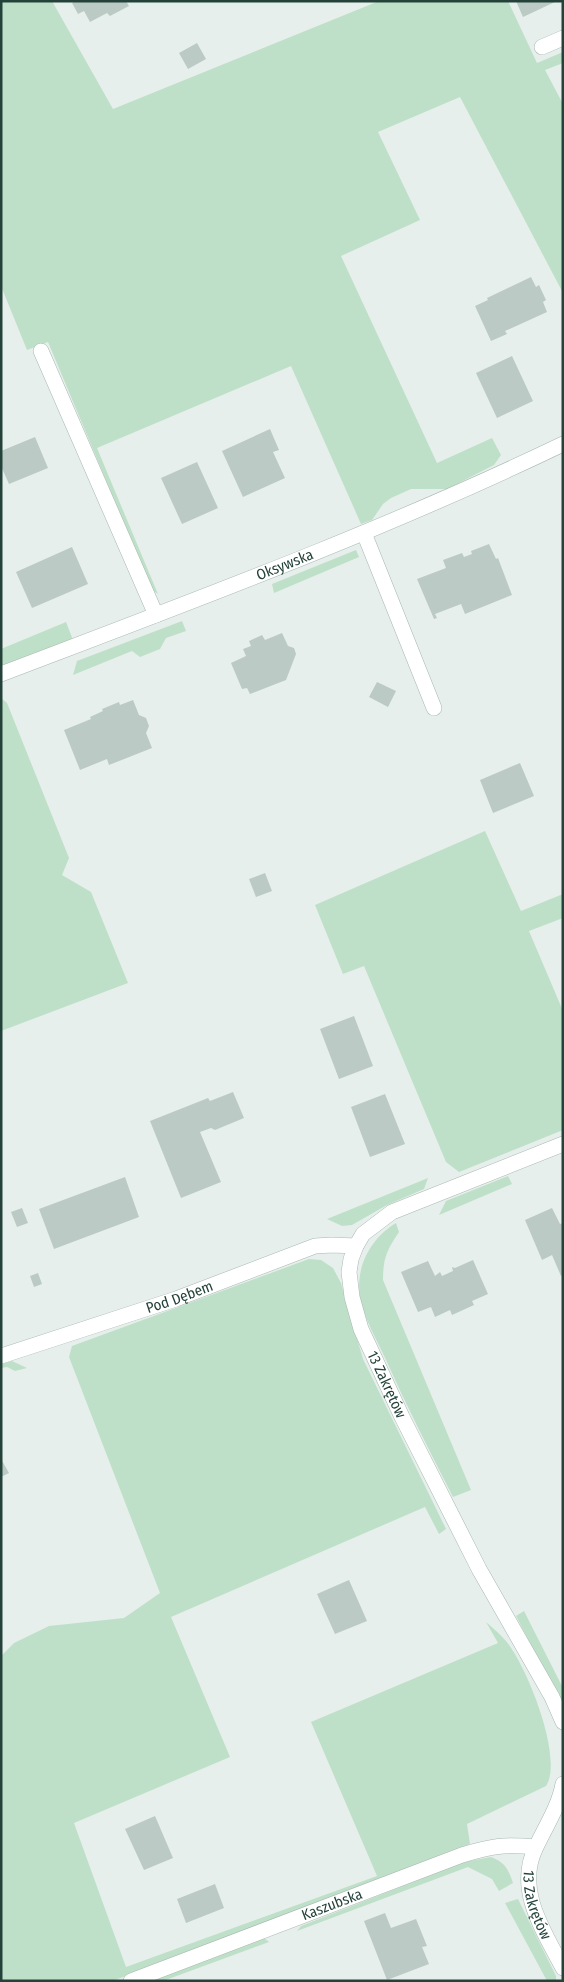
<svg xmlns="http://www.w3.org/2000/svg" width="564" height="1982" viewBox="0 0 564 1982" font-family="'Fira Sans Condensed',sans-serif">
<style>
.green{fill:#bfe0c8}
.building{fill:#bbcac4}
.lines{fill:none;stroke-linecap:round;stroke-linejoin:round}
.minor-casing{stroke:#a8b8b2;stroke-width:16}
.minor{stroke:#fff;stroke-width:15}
.labels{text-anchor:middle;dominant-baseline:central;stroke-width:4;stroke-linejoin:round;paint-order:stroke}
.street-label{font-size:15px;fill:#24423a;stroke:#f7fbf9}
</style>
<rect width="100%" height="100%" fill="#e6efeb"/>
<path class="green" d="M1,1h51l61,108 266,-108h129l29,62 26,-11v11l-18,7 18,34v189l-103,-196 -82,35 42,88 -79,36 96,207 55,-25 9,17 -7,10 -47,24h-36l-20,9 -8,6 -11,16 -11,4 -70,-158 -194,82 61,146 -6,-4 -104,-248 -21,8 -26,-64z
M356,550l3,7 -85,36 -2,-9z
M182,621l4,10 -20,7 -6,11 -20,8 -8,-6 -59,24 4,-14z
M66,622l7,18 -72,27v-18z
M1,698l6,5 62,155 -7,17 29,17 37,91 -127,48z
M485,831l36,80 42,-17v24l-34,13 34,80v119l-104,42 -13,-10 -82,-196 -21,8 -28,-69z
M508,1176l4,8 -73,31 7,-14z
M428,1178l-4,11 -37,16 -35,20 -10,1 -15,-7z
M396,1223l3,9c-12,18 -16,26 -16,48l88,210 -18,7c-23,-45 -46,-90 -67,-137 -9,-20 -22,-41 -26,-63 -5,-30 11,-59 36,-74z
M309,1259l12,1 12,8 8,15 22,76 83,170 -7,5 -14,-27 -254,110 59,140 -156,66 52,144 251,-91 -66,-154 187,-79 -12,-21c7,6 14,12 20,19 21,25 58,118 40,145l-79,38 3,20 -266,104 -92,33h-111v-325l13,-13 35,-17 75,-8 36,-25 -91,-236 3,-11z
M12,1361l15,7 -12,3 -8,-4 -6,1v-4z
M524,1611l39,77v18l-47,-90z
M491,1857c15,6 17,12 22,26l-14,8 -7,-12 -24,-12 -171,64 4,-5 163,-64z
M518,1899l38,77v5h-9l-42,-78z
M264,1938l5,4 -106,39h-16z"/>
<path class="building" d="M76,1h50l3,5 -19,10 -3,-3 -17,9 -6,-11 -6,3 -6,-11z
M516,1h41l-34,16z
M197,43l9,16 -18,10 -9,-16z
M531,277l5,10 3,-2 7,15 -3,2 4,10 -42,19 2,3 -16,7 -16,-35 13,-6 -1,-2z
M512,356l21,45 -36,17 -21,-45z
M270,429l9,21 -6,2 12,26 -42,19 -21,-46z
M35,437l13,31 -39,16 -8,-18v-15z
M197,462l21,46 -36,16 -21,-46z
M489,544l7,15 2,-1 14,37 -47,19 -4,-10 -26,10 2,4 -3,1 -17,-40 29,-11 -3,-8 19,-7 2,4 8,-3 -1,-3z
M72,547l16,37 -56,24 -16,-36z
M282,633l6,13 6,2 2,6 -10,26 -36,14 -3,-6 -5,1 -11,-26 15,-7 -3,-7 8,-3 -2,-5 13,-6 3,5z
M377,682l19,9 -8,16 -19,-10z
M133,700l6,15 7,3 3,8 -3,7 6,15 -43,17 -2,-6 -27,11 -16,-40 27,-11 -1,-2 13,-6 -1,-2 17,-7 1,3z
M520,763l14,33 -41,17 -13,-33z
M265,873l7,18 -16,6 -7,-18z
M354,1016l19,50 -34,13 -19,-50z
M233,1092l11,26 -29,12 -4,-2 -11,4 21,50 -40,16 -31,-77 58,-23 2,3z
M385,1094l20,50 -35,13 -19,-50z
M125,1177l14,40 -85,32 -15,-40z
M22,1208l6,15 -11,4 -6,-15z
M552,1208l8,16 3,-1v52l-2,1 -9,-21 -10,5 -17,-40z
M473,1260l15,34 -16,7 2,4 -22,10 -2,-5 -15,7 -4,-10 -13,5 -17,-40 27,-11 7,15 5,-4 2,4 11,-5 -1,-4 3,1z
M38,1273l4,11 -8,3 -4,-11z
M1,1459l8,14 -8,4z
M349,1580l18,41 -32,13 -18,-40z
M155,1816l18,42 -29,12 -19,-41z
M215,1884l9,24 -38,15 -9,-24z
M385,1913l6,15 25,-9 11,27 -5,1 7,17 -42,16 -23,-59z"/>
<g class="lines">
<defs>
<g id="minor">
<path d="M542,47l21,-9"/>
<path d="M41,351l115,264"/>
<path d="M364,533l70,175"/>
<path id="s1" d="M1,674c189,-72 379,-142 562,-230"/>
<path id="s2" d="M563,1144l-171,68 -29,22 -7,12 -5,13 -2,13 3,25 9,32 41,88 77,152 73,128 11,25"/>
<path id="s3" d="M1,1356l175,-57 139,-53 17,-1 24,1"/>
<path id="s4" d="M563,1784c-4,22 -17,42 -27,63 -21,42 7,83 27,121"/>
<path id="s5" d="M131,1981l331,-126c30,-9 42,-11 73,-8"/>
</g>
</defs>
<use href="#minor" class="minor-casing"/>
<use href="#minor" class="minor"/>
</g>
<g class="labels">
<g class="street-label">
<text stroke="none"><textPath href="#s1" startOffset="304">Oksywska</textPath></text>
<text stroke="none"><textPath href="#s3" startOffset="188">Pod Dębem</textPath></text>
<text stroke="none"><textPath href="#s2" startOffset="381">13 Zakrętów</textPath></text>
<text stroke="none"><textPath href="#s4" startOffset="129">13 Zakrętów</textPath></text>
<text stroke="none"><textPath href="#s5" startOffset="215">Kaszubska</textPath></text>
</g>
</g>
<rect width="564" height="1982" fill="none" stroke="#24423a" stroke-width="5"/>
</svg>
